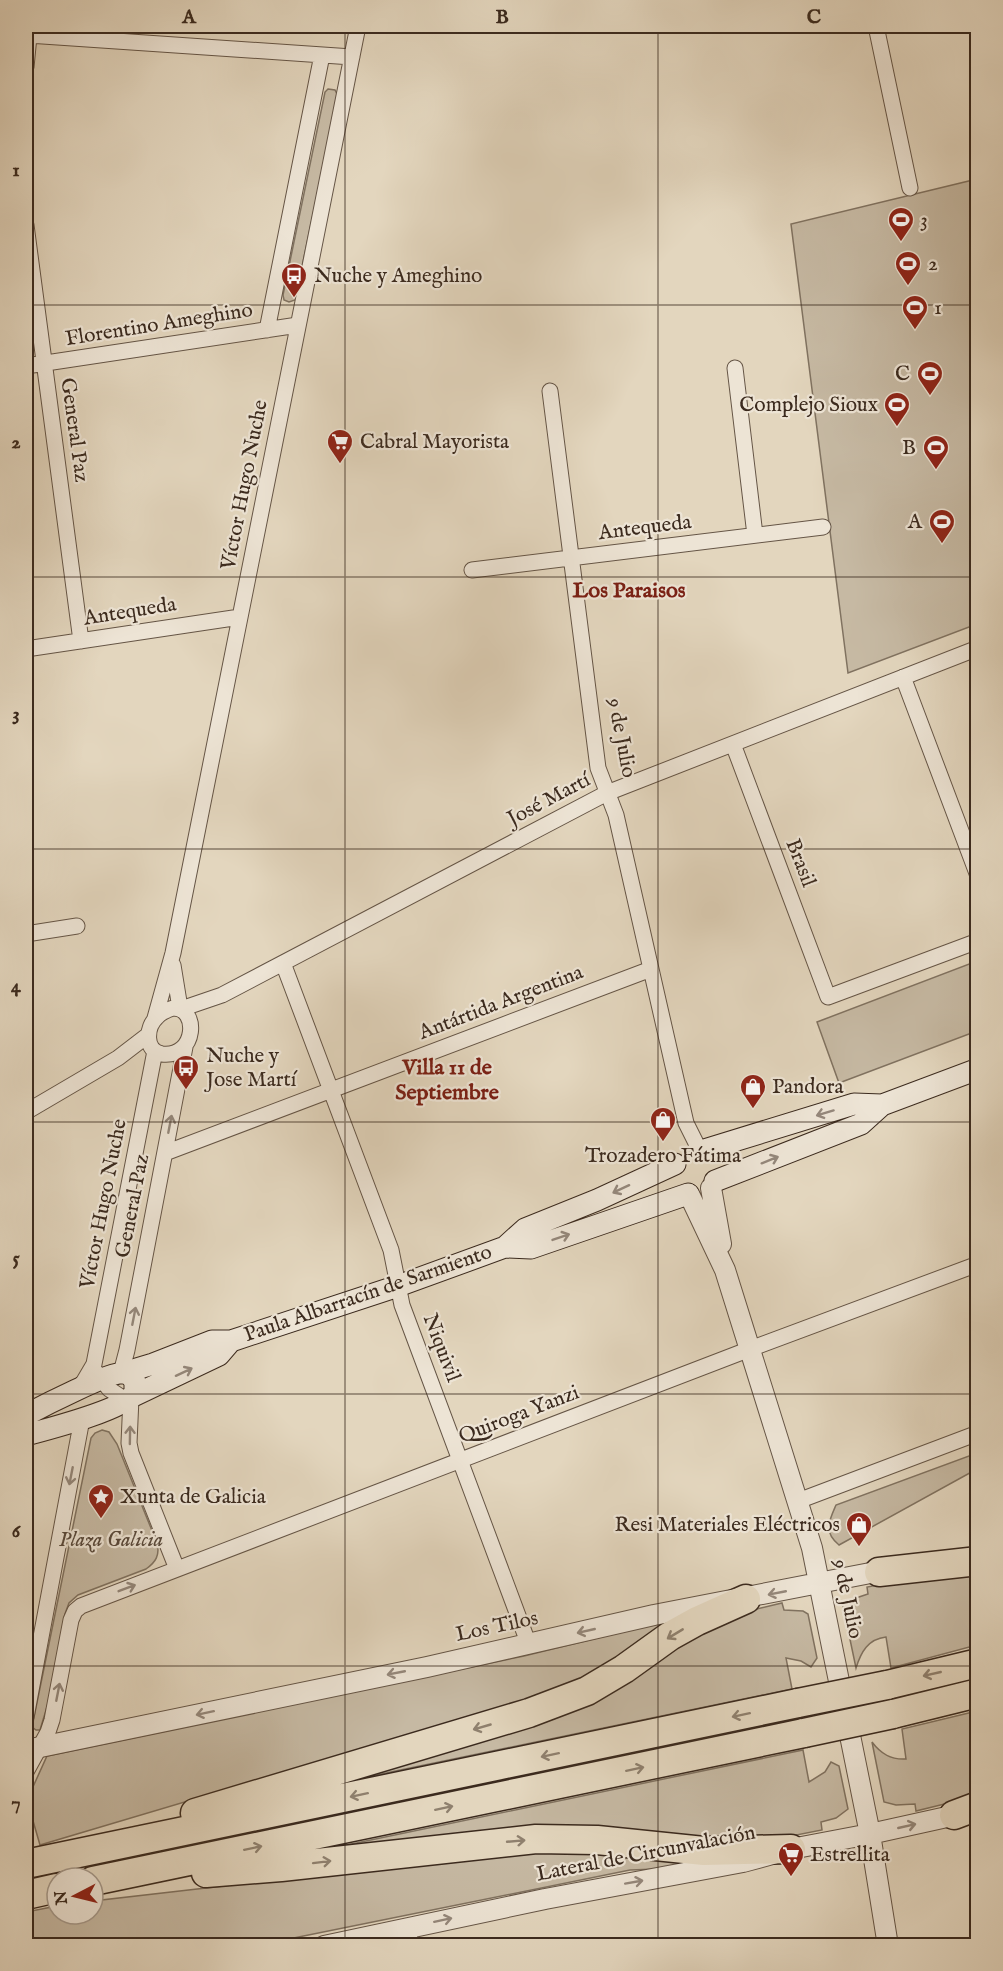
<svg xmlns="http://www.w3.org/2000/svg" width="1003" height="1971" viewBox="0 0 1003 1971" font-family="'IM FELL English',serif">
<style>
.green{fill:#c6b9a3;stroke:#807260;stroke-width:1.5}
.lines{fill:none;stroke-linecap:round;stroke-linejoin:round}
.minor-casing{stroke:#655546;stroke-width:17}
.tertiary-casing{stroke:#655546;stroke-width:22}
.secondary-casing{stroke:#3b2a1e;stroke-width:23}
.motorway-casing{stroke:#3b2a1e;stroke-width:31}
.minor{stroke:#ede4d5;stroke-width:15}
.tertiary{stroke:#ede4d5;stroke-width:20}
.secondary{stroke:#ede4d5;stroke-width:21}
.motorway{stroke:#e3d6be;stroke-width:28}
.motorway-bridge-casing{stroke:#3b2a1e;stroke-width:31;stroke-linecap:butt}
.motorway-bridge{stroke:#e3d6be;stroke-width:28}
.oneway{stroke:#94877a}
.oneway2{stroke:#8f806e}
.grid{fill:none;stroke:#3b2a1e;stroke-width:1.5;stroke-opacity:0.55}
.labels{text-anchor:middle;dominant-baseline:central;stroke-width:4.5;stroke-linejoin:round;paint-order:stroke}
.poi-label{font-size:21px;fill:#3b2a1e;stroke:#ede4d5;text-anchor:start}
.street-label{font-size:21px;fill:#3b2a1e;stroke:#ede4d5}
.park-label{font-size:21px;font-style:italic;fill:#574739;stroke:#ede4d5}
.neighbourhood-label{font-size:22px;font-weight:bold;fill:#7a1f14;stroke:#ede4d5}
.neatline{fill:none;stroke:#3b2a1e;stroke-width:2}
.grid-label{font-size:20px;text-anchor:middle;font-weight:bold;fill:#3b2a1e}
</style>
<rect width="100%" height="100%" fill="#e3d6be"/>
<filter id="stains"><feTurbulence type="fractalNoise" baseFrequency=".00333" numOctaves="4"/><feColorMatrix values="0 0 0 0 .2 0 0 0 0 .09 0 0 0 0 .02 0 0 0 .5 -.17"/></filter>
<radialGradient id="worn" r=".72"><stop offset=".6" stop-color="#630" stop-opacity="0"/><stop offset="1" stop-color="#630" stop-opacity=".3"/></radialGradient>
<path class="green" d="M328,89l7,1 3,6 -43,204 -6,2 -5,-2 -1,-5 42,-203z
M977,179v445l-129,49 -57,-449z
M977,961v70l-138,52 -22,-61z
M102,1430l7,2 8,12 40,99c3,12 -1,19 -11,26l-68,26 -9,8 -4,11 -15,83 -10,33h-4l-4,-3 59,-289 4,-5z
M977,1453v16l-138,76c-16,-13 -10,-24 -3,-40z
M977,1567v78l-86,23 -5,-31c-18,2 -25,15 -30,31l-13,-62 10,-7 15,-5 -1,-7z
M782,1603l2,7 19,1 5,3 9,44 -6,9 -10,-6 -15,-3 6,31 -464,96 301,-113 115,-60z
M678,1620l-107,67 -531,158 -13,-45 20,-44 477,-100 106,-26z
M977,1711v85l-61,15 -1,-7 -19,1 -12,-3 -12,-60c9,12 19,18 34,17l-4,-30z
M803,1750l6,32 16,-10 6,-10 8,4 9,43 -12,9 -15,4 1,8 -66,13 -419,4z
M529,1851l175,8 -47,10 -27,1 -371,75 -233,1v-34l31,-6v8h36v-13z"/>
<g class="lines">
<defs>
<path id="minor" d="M876,26l34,162
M28,35l324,22
M26,67l4,-41
M26,225l55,416
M267,330l55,-275
M26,366l272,-41
M735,368l20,167
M550,391l48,377 18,47 70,308 14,28
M472,570l351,-43
M26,649l214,-32
M903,677l75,199
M733,744l95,253 150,-56
M26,934l51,-8
M283,963l108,287 11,55 127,340
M173,965l7,43
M173,1008c26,-1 24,50 -11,46 -18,-3 -16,-27 -5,-37 4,-5 10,-7 16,-9z
M181,1009l41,-14 385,-202 371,-145
M155,1018l18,-65 185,-927
M26,1112l92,-54 30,-23
M165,1153l486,-184
M97,1373l12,16 18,12
M121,1373l6,-23 58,-303
M78,1389l6,-8 10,-17 61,-313
M131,1398l-2,45 2,10 46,116
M798,1501l180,-68
M26,1717l56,-298
M26,1772l22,-40 4,-12 19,-100 4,-9 6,-5 669,-257 228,-85
M408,1928l3,18"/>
<path id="tertiary" d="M711,1188l10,56
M689,1194l36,76 87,278 58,286 18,112
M26,1750l401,-83 227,-52 237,-46
M324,1946l221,-47 198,-37 48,-13 79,-15 95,-21"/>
<path id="secondary" d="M701,1151l153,-47 28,1 96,-36
M715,1181l146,-57 21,-19
M505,1247l20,-18 72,-29 78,-36
M123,1373l30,-9 59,-23h19l167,-55 107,-39 26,1 157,-54
M133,1396l86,-41 12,-14
M26,1415c15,-8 85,-44 98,-42 6,1 8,4 11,9v11c-12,17 -87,36 -109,42"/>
<path id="motorway" d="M879,1572l99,-11
M887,1685l91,-22
M893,1714l85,-21
M195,1813l334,-100 58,-22 37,-22 46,-33 27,-15 49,-22
M954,1815l24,-9
M26,1864l772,-161
M206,1873l75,-6 255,-28 61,1 107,11 87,-2
M93,1881l711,-148
M26,1895l31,-7"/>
</defs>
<use href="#minor" class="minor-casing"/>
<use href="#tertiary" class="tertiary-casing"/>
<use href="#secondary" class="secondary-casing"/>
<use href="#motorway" class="motorway-casing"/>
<use href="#minor" class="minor"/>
<use href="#tertiary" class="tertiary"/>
<use href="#secondary" class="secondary"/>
<use href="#motorway" class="motorway"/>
<defs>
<path id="motorway-bridge" d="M798,1703l89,-18
M804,1733l89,-19"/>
</defs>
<use href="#motorway-bridge" class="motorway-bridge-casing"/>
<use href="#motorway-bridge" class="motorway-bridge"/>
</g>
<defs><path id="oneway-shaft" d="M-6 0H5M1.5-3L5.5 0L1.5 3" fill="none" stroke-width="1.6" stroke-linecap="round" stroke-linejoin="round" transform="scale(1.5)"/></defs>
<g class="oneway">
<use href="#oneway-shaft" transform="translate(825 1113) rotate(163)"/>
<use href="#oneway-shaft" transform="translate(170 1124) rotate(-79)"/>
<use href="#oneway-shaft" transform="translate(770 1160) rotate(-22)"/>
<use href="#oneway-shaft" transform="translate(621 1189) rotate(155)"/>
<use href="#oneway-shaft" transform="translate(561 1237) rotate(-19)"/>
<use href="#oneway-shaft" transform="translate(134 1316) rotate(-79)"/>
<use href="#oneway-shaft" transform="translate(184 1372) rotate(-25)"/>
<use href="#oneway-shaft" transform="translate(130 1435) rotate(-89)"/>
<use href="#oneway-shaft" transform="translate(71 1476) rotate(101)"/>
<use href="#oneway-shaft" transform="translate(127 1588) rotate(-21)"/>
<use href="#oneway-shaft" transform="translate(777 1593) rotate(169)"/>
<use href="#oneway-shaft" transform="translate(586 1631) rotate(167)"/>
<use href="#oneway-shaft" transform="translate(396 1673) rotate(169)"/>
<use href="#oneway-shaft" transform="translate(58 1692) rotate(-79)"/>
<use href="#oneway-shaft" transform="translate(205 1713) rotate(168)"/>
<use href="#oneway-shaft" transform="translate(907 1826) rotate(-13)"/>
<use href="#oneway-shaft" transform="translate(634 1882) rotate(-10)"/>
<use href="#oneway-shaft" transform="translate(443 1920) rotate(-12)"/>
</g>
<g class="oneway2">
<use href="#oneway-shaft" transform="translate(675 1634) rotate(149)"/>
<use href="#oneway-shaft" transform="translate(932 1674) rotate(167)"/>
<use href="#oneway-shaft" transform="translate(741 1715) rotate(168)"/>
<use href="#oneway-shaft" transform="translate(482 1727) rotate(164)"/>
<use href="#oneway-shaft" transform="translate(550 1755) rotate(168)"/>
<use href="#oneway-shaft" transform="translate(635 1769) rotate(-12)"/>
<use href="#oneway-shaft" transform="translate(359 1795) rotate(168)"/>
<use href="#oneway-shaft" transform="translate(444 1808) rotate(-12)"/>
<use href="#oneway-shaft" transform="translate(516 1841) rotate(-5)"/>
<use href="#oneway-shaft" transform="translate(253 1848) rotate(-12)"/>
<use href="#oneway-shaft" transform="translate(322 1862) rotate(-7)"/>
</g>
<path class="grid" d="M345,26v1920M658,26v1920M26,305h952M26,577h952M26,849h952M26,1122h952M26,1394h952M26,1666h952"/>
<defs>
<symbol id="stadium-pin" viewBox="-11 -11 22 30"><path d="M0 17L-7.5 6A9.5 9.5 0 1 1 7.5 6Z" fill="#8f2418" stroke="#ede4d5"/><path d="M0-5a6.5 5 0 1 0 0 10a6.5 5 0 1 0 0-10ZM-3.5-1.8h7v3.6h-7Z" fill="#fff"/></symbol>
<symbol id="bus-pin" viewBox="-11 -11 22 30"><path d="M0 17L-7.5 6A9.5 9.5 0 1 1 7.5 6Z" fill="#8f2418" stroke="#ede4d5"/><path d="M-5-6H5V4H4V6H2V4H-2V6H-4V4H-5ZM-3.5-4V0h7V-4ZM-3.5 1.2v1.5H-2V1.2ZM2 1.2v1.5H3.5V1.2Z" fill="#fff"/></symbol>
<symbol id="supermarket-pin" viewBox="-11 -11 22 30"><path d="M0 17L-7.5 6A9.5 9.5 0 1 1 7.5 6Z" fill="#8f2418" stroke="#ede4d5"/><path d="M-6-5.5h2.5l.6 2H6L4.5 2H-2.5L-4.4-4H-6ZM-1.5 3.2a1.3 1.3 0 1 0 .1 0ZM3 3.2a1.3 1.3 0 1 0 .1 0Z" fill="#fff"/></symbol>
<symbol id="shop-pin" viewBox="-11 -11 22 30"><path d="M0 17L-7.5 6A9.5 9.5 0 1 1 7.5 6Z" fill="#8f2418" stroke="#ede4d5"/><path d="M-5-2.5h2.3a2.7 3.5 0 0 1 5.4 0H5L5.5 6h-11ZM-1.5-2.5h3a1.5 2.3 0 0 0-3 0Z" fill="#fff"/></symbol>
<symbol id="sight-pin" viewBox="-11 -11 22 30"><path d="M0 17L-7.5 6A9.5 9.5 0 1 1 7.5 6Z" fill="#8f2418" stroke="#ede4d5"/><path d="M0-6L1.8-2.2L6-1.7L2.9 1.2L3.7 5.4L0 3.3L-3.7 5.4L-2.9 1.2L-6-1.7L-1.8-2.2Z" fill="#fff"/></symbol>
</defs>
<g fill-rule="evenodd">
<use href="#stadium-pin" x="886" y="205" width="30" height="40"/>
<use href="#stadium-pin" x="893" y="249" width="30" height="40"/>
<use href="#bus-pin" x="279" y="261" width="30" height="40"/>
<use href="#stadium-pin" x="900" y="293" width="30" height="40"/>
<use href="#stadium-pin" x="915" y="359" width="30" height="40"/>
<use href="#stadium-pin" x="882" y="390" width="30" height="40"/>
<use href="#supermarket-pin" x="325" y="427" width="30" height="40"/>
<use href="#stadium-pin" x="921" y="433" width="30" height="40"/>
<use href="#stadium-pin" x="927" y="507" width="30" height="40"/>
<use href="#bus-pin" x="171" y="1053" width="30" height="40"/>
<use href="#shop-pin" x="738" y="1072" width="30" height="40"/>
<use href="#shop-pin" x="648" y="1105" width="30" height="40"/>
<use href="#sight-pin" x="86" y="1482" width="30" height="40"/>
<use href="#shop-pin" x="844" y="1510" width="30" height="40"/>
<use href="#supermarket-pin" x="776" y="1840" width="30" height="40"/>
</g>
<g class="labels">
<g class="poi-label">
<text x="920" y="220">3</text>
<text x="928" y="264">2</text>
<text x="314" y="276">Nuche y Ameghino</text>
<text x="934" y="308">1</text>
<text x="910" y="374" text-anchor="end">C</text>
<text x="878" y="405" text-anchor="end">Complejo Sioux</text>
<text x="360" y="442">Cabral Mayorista</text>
<text x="916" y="448" text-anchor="end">B</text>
<text x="922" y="522" text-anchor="end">A</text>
<text x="206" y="1056">Nuche y<tspan x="206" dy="24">Jose Martí</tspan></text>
<text x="772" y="1087">Pandora</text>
<text x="663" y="1156" text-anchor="middle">Trozadero Fátima</text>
<text x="120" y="1497">Xunta de Galicia</text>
<text x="840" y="1525" text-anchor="end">Resi Materiales Eléctricos</text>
<text x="810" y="1855">Estrellita</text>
</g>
<g class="street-label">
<text transform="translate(159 325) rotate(-9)">Florentino Ameghino</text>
<text transform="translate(74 430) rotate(82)">General Paz</text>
<text transform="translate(245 485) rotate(-79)">Víctor Hugo Nuche</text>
<text transform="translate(645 528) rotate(-7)">Antequeda</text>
<text transform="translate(130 612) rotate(-9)">Antequeda</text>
<text transform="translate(621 738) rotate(79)">9 de Julio</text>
<text transform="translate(549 800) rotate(-28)">José Martí</text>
<text transform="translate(800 863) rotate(69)">Brasil</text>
<text transform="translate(501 1003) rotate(-21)">Antártida Argentina</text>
<text transform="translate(104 1204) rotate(-79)">Víctor Hugo Nuche</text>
<text transform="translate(133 1206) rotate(-79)">General Paz</text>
<text transform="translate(368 1294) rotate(-19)">Paula Albarracín de Sarmiento</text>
<text transform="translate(441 1348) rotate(69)">Niquivil</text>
<text transform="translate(519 1415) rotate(-21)">Quiroga Yanzi</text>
<text transform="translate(847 1599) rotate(78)">9 de Julio</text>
<text transform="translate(497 1627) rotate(-12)">Los Tilos</text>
<text transform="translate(646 1854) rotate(-11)">Lateral de Circunvalación</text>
</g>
<g class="park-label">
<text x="111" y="1540">Plaza Galicia</text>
</g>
<g class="neighbourhood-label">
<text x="629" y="591">Los Paraisos</text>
<text x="447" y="1068">Villa 11 de<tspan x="447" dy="25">Septiembre</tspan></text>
</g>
</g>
<rect width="1003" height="1971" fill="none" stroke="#e3d6be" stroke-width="66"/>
<g transform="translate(75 1896) rotate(263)"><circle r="28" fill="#ede4d5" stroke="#a69a8c" stroke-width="1.5"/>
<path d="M0-4.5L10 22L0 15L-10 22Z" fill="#8f2418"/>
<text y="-9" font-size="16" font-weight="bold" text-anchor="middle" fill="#3b2a1e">N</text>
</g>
<rect x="33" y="33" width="937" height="1905" class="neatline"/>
<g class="grid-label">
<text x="189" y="23">A</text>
<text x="502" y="23">B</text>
<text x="814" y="23">C</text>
<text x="16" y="176">1</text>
<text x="16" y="448">2</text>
<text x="16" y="720">3</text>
<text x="16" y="992">4</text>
<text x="16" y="1264">5</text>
<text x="16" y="1537">6</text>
<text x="16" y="1809">7</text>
</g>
<rect width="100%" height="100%" filter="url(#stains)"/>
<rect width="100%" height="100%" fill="url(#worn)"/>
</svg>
